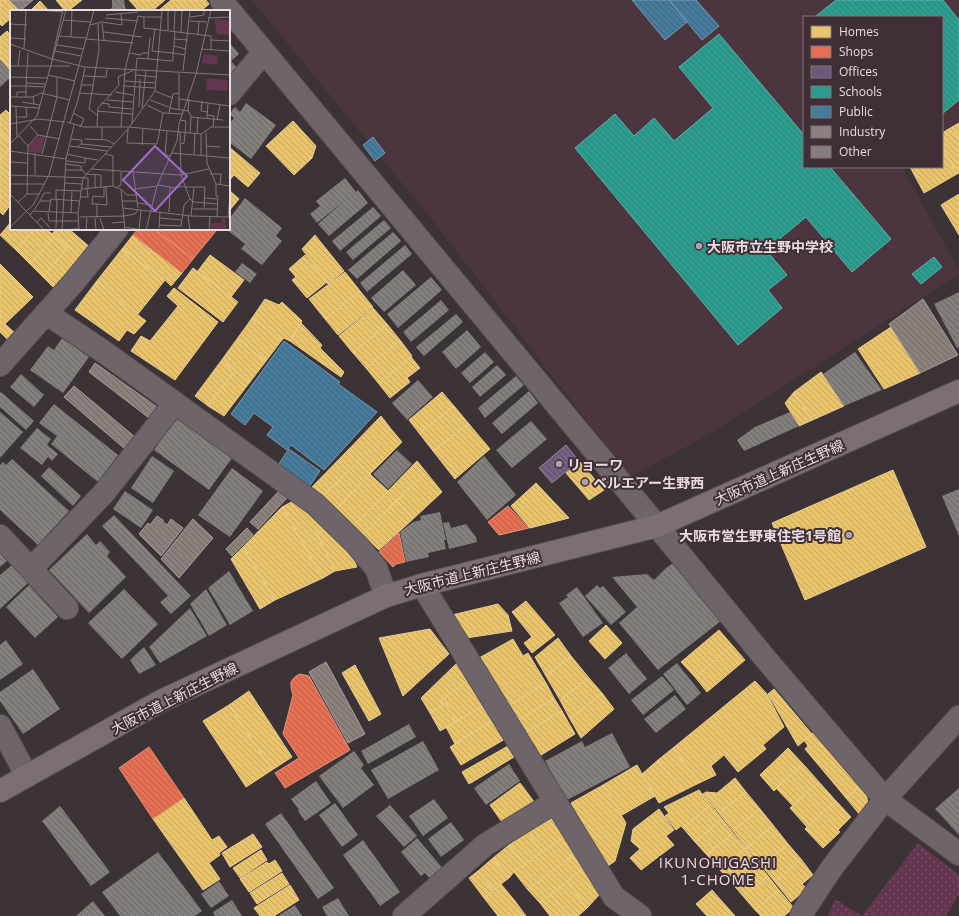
<svg xmlns="http://www.w3.org/2000/svg" width="959" height="916" viewBox="0 0 959 916" font-family="'Open Sans','Noto Sans JP',sans-serif">
<style>
.built{fill:#4b353f}
.grass{fill:url(#grass-dots)}
.homes{fill:url(#homes-back-hatch);stroke:#e9cb8e}
.shops{fill:url(#shops-back-hatch);stroke:#e7907c}
.offices{fill:url(#offices-back-hatch);stroke:#928099}
.schools{fill:url(#schools-back-hatch);stroke:#63b0a8}
.public{fill:url(#public-back-hatch);stroke:#7698b1}
.industry{fill:url(#industry-back-hatch);stroke:#a69c9a}
.building{fill:url(#building-back-hatch)}
.lines{fill:none;stroke-linecap:round;stroke-linejoin:round}
.street-casing{stroke:#5a5255;stroke-width:24}
.primary-casing{stroke:#5a5255;stroke-width:24}
.street{stroke:#6d6569;stroke-width:22}
.primary{stroke:#7d6e75;stroke-width:22}
.poi-dot{fill:#aca1a6;stroke:#402f37;stroke-width:1.5}
.labels{text-anchor:middle;dominant-baseline:central;stroke-width:4;stroke-linejoin:round;paint-order:stroke}
.poi-label{font-size:14px;font-weight:bold;fill:#e8dce1;stroke:#402f37;text-anchor:start}
.street-label{font-size:14px;fill:#e8dce1;stroke:#402f37}
.neighbourhood-label{font-size:15px;letter-spacing:1px;fill:#e8dce1;stroke:#402f37}
.inset-road{fill:none;stroke:#81777b;stroke-width:1}
.view{fill:#a16acb;fill-opacity:0.15;stroke:#a16acb;stroke-width:2}
.inset-edge{fill:none;stroke:#e8dce1;stroke-width:2}
</style>
<defs>
<pattern id="grass-dots" width="8" height="8" patternUnits="userSpaceOnUse"><rect width="8" height="8" fill="#63364d"/><path d="M2 2h.1M6 6h.1" fill="none" stroke="#795266" stroke-width="1.8" stroke-linecap="round"/></pattern>
<pattern id="homes-back-hatch" width="6" height="6" patternUnits="userSpaceOnUse"><rect width="6" height="6" fill="#e9c46a"/><path d="M-1 5l2 2M0 0l6 6M5-1l2 2" fill="none" stroke="#c0a460"/></pattern>
<pattern id="shops-back-hatch" width="6" height="6" patternUnits="userSpaceOnUse"><rect width="6" height="6" fill="#e76f51"/><path d="M-1 5l2 2M0 0l6 6M5-1l2 2" fill="none" stroke="#b7624d"/></pattern>
<pattern id="offices-back-hatch" width="6" height="6" patternUnits="userSpaceOnUse"><rect width="6" height="6" fill="#6d597a"/><path d="M-1 5l2 2M0 0l6 6M5-1l2 2" fill="none" stroke="#82708d"/></pattern>
<pattern id="schools-back-hatch" width="6" height="6" patternUnits="userSpaceOnUse"><rect width="6" height="6" fill="#2a9d8f"/><path d="M-1 5l2 2M0 0l6 6M5-1l2 2" fill="none" stroke="#328278"/></pattern>
<pattern id="public-back-hatch" width="6" height="6" patternUnits="userSpaceOnUse"><rect width="6" height="6" fill="#457b9d"/><path d="M-1 5l2 2M0 0l6 6M5-1l2 2" fill="none" stroke="#456479"/></pattern>
<pattern id="industry-back-hatch" width="6" height="6" patternUnits="userSpaceOnUse"><rect width="6" height="6" fill="#8a817c"/><path d="M-1 5l2 2M0 0l6 6M5-1l2 2" fill="none" stroke="#726b68"/></pattern>
<pattern id="building-back-hatch" width="6" height="6" patternUnits="userSpaceOnUse"><rect width="6" height="6" fill="#827f7d"/><path d="M-1 5l2 2M0 0l6 6M5-1l2 2" fill="none" stroke="#6a6766"/></pattern>
</defs>
<rect width="100%" height="100%" fill="#3c3337"/>
<path class="built" d="M252,0h707v123l-17,11v-117h-138v150h98l57,103v4l-251,161 -78,42 -197,-256z"/>
<path class="grass" d="M918,843l41,32v19l-13,22h-118l7,-17 27,17z"/>
<path class="homes" d="M0,0h9l11,11h-9v7l-9,8 -2,-2z
M56,0h26l-14,11h-3z
M129,0h36l-13,11h-13z
M171,0h35l3,4 -8,7h-43z
M40,1l9,10h-19z
M7,31l4,5v35l-11,-12v-22z
M6,110l5,5v29l-11,-12v-17z
M293,121l23,25 -4,12 -18,17 -28,-29z
M959,123v17l-7,-13z
M952,127l7,13v33l-2,1 -15,-27v-14z
M0,132l11,12v4l-11,11z
M229,147l31,26 -12,14 -14,-12 -5,6z
M942,147l15,27 -33,19 -14,-26h32z
M8,151l3,3v22l-11,-9v-8z
M0,167l11,9v22l-11,-10z
M0,188l11,10v6l-8,11 -3,-3z
M229,190l10,9 -10,12z
M959,194v41l-18,-30z
M11,222v7h24l-19,21 -16,-15z
M35,229h11l9,7 -25,28 -14,-14z
M56,229h13l23,20 -9,10 -31,-25z
M133,235l49,38 -11,13 -6,-6 -43,-31z
M315,235l29,36 -16,13 -26,-35z
M55,236l13,11 -25,30 -13,-13z
M68,247l15,12 -26,32 -14,-14z
M122,249l43,31 -27,34 -42,-32z
M210,255l34,25 -13,17 -34,-25z
M305,255l22,27 -20,16 -15,-18 4,-3 -7,-8z
M0,264l33,33 -28,27 11,10 -7,7 -9,-9z
M193,268l45,34 -15,20 -45,-34z
M345,272l15,19 -35,28 -16,-20z
M96,282l50,39 -12,13 -7,-4 -8,11 -44,-31z
M174,288l44,34 -43,58 -44,-29 10,-15 9,5 28,-35 -11,-10z
M360,291l13,16 -35,28 -13,-16z
M265,299l14,6 3,-3 20,19 -12,20 -6,-3 -3,3 -29,-23z
M373,308l14,16 -34,29 -14,-17z
M252,318l29,23 -15,20 -29,-22z
M301,323l21,22 -2,3 24,24 -3,5 -51,-36z
M387,324l13,16 -34,28 -13,-15z
M891,327l29,46 -36,16 -26,-40z
M237,339l29,22 -16,21 -29,-21z
M400,340l12,16 -33,28 -13,-16z
M411,357l9,11 -13,10 3,4 -20,16 -11,-14z
M221,361l14,10 -27,35 -13,-10z
M235,371l15,11 -26,34 -16,-10z
M821,372l23,34 -27,12 -1,-3 -6,2 -16,-25z
M442,392l12,14 -35,27 -10,-13z
M794,392l16,25 6,-2 1,3 -18,8 -14,-23z
M454,406l15,18 -36,27 -14,-18z
M381,416l10,13 -33,33 -11,-11z
M469,424l21,25 -35,30 -22,-28z
M391,429l11,13 -32,32 -12,-12z
M347,451l11,11 -36,35 -10,-10z
M417,461l9,11 -63,63 -9,-9z
M358,462l12,12 -35,36 -13,-13z
M580,462l24,28 -15,10 -23,-27z
M893,470l33,77 -121,53 -33,-77z
M426,472l16,20 -29,27 -16,-19z
M370,474l18,17 -34,35 -19,-16z
M536,483l33,35 -39,10 -19,-22z
M295,500l31,29 -9,5 18,37 -12,7 -41,-71z
M397,500l16,19 -34,31 -16,-15z
M282,507l41,71 -48,22 -32,-53z
M326,529l24,22 7,16 -22,4 -18,-37z
M243,547l32,53 -15,9 -29,-50z
M526,601l29,34 -23,18 -8,-10 8,-6 -20,-25z
M498,604l10,11 4,16 -46,7 -14,-23z
M606,625l16,18 -17,16 -16,-18z
M430,629l19,25 -46,42 -24,-58z
M719,630l13,15 -37,32 -14,-15z
M558,638l13,18 -25,20 -11,-19z
M513,639l10,17 5,-3 18,30 -38,23 -29,-48z
M732,645l13,15 -38,32 -12,-15z
M571,656l18,22 -29,22 -14,-24z
M458,662l11,18 -28,20 3,5 -14,8 -9,-15z
M355,665l26,49 -12,7 -27,-48z
M589,678l13,15 -32,26 -10,-19z
M469,680l15,25 -28,17 -10,-19 -2,2 -3,-5z
M755,681l12,13 17,33 -21,18 3,4 -28,23 -14,-17 -13,11 5,9 -17,8 -26,-35z
M546,683l8,15 -37,23 -9,-15z
M774,689l38,45 -14,12 -30,-52z
M249,691l43,66 -20,13 -43,-65z
M602,693l12,16 -33,29 -11,-19z
M554,698l8,13 -38,22 -7,-12z
M446,703l10,19 -16,9 -10,-18z
M229,705l43,65 -26,17 -43,-66z
M484,705l9,15 -38,24 -9,-17z
M562,711l13,23 -37,23 -14,-24z
M493,720l12,19 -44,26 -11,-18z
M815,731l46,54 -15,13 -41,-49 3,-3 -4,-6z
M508,746l6,11 -45,27 -7,-12z
M673,748l26,35 -16,8 -25,-31z
M788,748l15,16 -29,27 -14,-16z
M658,760l25,31 -24,12 -17,-29z
M803,764l16,18 -26,24 -17,-18z
M637,765l18,31 -33,19 -19,-30z
M735,778l11,14 -27,21 -16,-19 3,-2 11,1z
M819,782l17,19 -29,26 -17,-19z
M520,783l15,20 -31,22 -14,-20z
M603,785l23,38 -11,38 -7,5 -37,-63z
M861,785l5,7 2,12 -8,11 -14,-17z
M699,790l12,15 -28,23 -2,-2 -5,4 -11,-14 4,-3 -5,-6z
M746,792l14,17 -27,22 -14,-18z
M184,798l28,42 7,-4 8,11 -8,6 1,2 -11,8 11,16 -17,11 -50,-71z
M836,801l15,16 -13,13 2,2 -17,16 -18,-19z
M711,805l11,14 -27,23 -12,-14z
M659,809l15,21 -8,6 8,9 -33,25 -11,-12 10,-9 -9,-8 2,-12z
M760,809l13,16 -26,23 -14,-17z
M551,817l13,20 -22,15 -14,-20z
M722,819l11,14 -26,22 -12,-13z
M773,825l15,19 -26,22 -15,-18z
M528,832l14,20 -17,12 -16,-19z
M733,833l13,15 -26,22 -13,-15z
M253,834l9,13 -32,20 -8,-14z
M564,837l10,17 -46,36 -14,-18z
M788,844l13,15 -26,23 -13,-16z
M509,845l16,19 -11,8 -5,6 -16,-20z
M746,848l10,13 -25,21 -11,-12z
M261,850l6,10 -27,18 -7,-10z
M574,854l9,14 -43,35 -12,-13z
M493,858l16,20 -16,12 -15,-19z
M801,859l12,16 -11,9 5,5 -16,13 -16,-20z
M275,860l7,11 -33,21 -9,-13 27,-17 2,2z
M756,861l12,15 -25,20 -12,-14z
M583,868l17,26 -13,14 -20,-27z
M478,871l15,19 -9,8 -15,-20z
M282,873l7,11 -32,20 -7,-11z
M768,876l11,14 -24,20 -12,-14z
M567,881l20,27 -9,8h-9l-18,-22z
M501,884l14,17 11,15h-28l-14,-18z
M290,885l9,15 -25,16h-14l-6,-8z
M712,890l23,26h-28l-11,-12z
M779,890l15,18 -10,8h-23l-6,-6z
M551,894l18,22h-19l-10,-13z"/>
<path class="shops" d="M138,229h16l39,30 -11,14 -49,-38z
M154,229h60l2,2 -23,28z
M508,506l21,22 -30,7 -11,-13z
M399,533l6,29 -9,2 -3,3 -14,-15z
M300,674l9,2 41,74 -65,38 -10,-15 24,-15 -16,-24 10,-39 -2,-7v-6l2,-3 3,-3z
M149,747l35,51 -31,21 -34,-51z"/>
<path class="offices" d="M566,445l13,16 -27,22 -13,-15z"/>
<path class="schools" d="M836,0h107l16,20v80l-17,14v-97h-125l-1,-1z
M719,34l85,101v32h26l61,72 -39,33 -46,-55 -40,33 21,25 -19,15 14,18 -44,37 -163,-197 40,-34 19,22 20,-18 20,23 39,-33 -34,-41z
M934,257l8,10 -21,17 -9,-10z"/>
<path class="public" d="M632,0h37l18,22 -22,18z
M669,0h27l23,26 -17,14z
M373,137l12,16 -10,8 -12,-16z
M284,341l56,41 -2,2 39,28 -53,58 -33,-25 -4,5 -20,-15 6,-8 -19,-14 -9,12 -14,-11z
M289,449l31,22 -11,16 -31,-22z"/>
<path class="industry" d="M9,0h24l-13,11z
M923,299l35,56 -38,18 -31,-49z
M95,363l62,44 -8,11 -60,-46z
M74,386l61,51 -10,12 -61,-52z
M279,491l8,7 -29,31 -8,-7z
M157,516l6,4v2l4,3 4,-6 12,9 -22,28 -22,-22 9,-11 2,2z
M193,519l20,19 -34,40 -18,-19z
M247,528l6,7 -21,21 -6,-7z
M326,662l39,72 -17,9 -39,-71z"/>
<path class="building" d="M112,0h12l2,11h-16l2,-4z
M229,42l10,12 -8,7 7,8 -9,7z
M0,60l11,12v5l-11,10z
M246,103l30,22 -25,34 -22,-17v-18l5,-6 -5,-4 6,-7 5,5z
M345,178l11,14 2,-2 10,13 -39,33 -11,-12 25,-22 -26,21 -7,-9 10,-8 -4,-5z
M245,198l37,30 -6,8 6,5 -20,24 -21,-16 4,-5 -19,-15h3v-10z
M373,207l8,9 -41,35 -8,-10z
M384,220l7,8 -38,32 -7,-8z
M393,232l8,9 -44,38 -9,-9z
M405,245l7,9 -45,38 -7,-9z
M242,263l15,11 -7,9 -15,-11z
M403,270l13,15 -32,27 -13,-14z
M431,277l11,13 -44,38 -11,-14z
M959,292v55l-2,1 -23,-44z
M441,300l8,10 -38,32 -8,-10z
M456,314l7,8 -39,34 -8,-9z
M467,330l14,17 -25,22 -14,-17z
M62,338l27,19 -26,36 -33,-23 18,-24 6,4z
M485,352l9,10 -24,21 -9,-10z
M855,352l27,38 -38,16 -21,-32z
M497,365l9,10 -26,22 -8,-10z
M21,374l23,21 -10,12 -24,-20z
M516,376l8,9 -39,33 -7,-10z
M418,380l15,17 -26,23 -15,-17z
M529,391l9,12 -36,31 -10,-11z
M1,392l33,29 -8,9 -26,-23v-14z
M54,404l64,51 -20,27 -47,-38 6,-8 -18,-13z
M0,412l23,20 -23,26z
M790,412l9,14 -55,25 -7,-11 18,-13z
M176,418l56,40 -23,32 -55,-40z
M531,421l16,18 -35,29 -16,-18z
M37,428l14,11 -4,6 11,9 -6,7 -4,-4 -6,8 -22,-17z
M397,450l15,14 -24,25 -15,-15z
M152,456l22,15 -21,32 -22,-15z
M484,456l32,39 -29,25 -30,-38z
M12,459l57,52 -31,34 -38,-35v-45l3,-3 3,3z
M49,467l32,29 -8,10 -32,-30z
M232,468l31,23 -33,46 -32,-22z
M959,489v47l-17,-40z
M125,491l28,19 -12,18 -28,-19z
M440,512l6,28h-2l2,9 -18,4 1,4 -23,5 -6,-30 13,-10 8,-2 -1,-4z
M114,515l77,81 -20,18 -11,-12 8,-6 -66,-70z
M449,522l2,6 15,-4 10,13 1,5 -28,7 -6,-26z
M87,534l9,11 4,-4 10,11 -3,4 19,21 -37,36 -40,-43z
M0,553l7,8 -7,6z
M673,563l48,58 -63,49 -39,-47 18,-16 -25,-30 35,-3 7,6 12,-12z
M12,565l16,18 -28,26v-34z
M229,571l24,40 -23,14 -22,-37z
M29,585l29,32 -23,21 -29,-31z
M597,585l3,3 3,-2 23,26 -15,13 -26,-29z
M577,587l26,36 -20,14 -24,-34 9,-6 -2,-2z
M124,589l34,35 -36,35 -34,-36z
M206,589l21,36 -18,11 -19,-32z
M190,608l17,28 -47,27 -11,-16z
M6,640l17,24 -23,16v-35z
M144,647l12,18 -17,9 -9,-14z
M626,653l21,26 -18,15 -21,-26z
M677,663l24,30 -14,12 -24,-31z
M33,669l27,40 -37,25 -23,-33v-9z
M662,676l12,14 -31,25 -12,-15z
M675,695l11,14 -30,24 -12,-14z
M409,724l7,13 -48,27 -7,-13z
M612,733l18,34 -63,33 -22,-39 37,-20 3,6z
M423,741l16,29 -51,29 -17,-29z
M354,751l10,14 -3,3 13,17 -31,23 -24,-32z
M509,764l11,17 -34,24 -12,-17z
M316,781l15,22 -26,18 -7,-10 1,-1 -8,-11z
M959,788v47l-24,-26z
M434,799l14,19 -25,18 -14,-20z
M335,803l23,32 -16,12 -23,-32z
M390,805l27,31 -13,11 -28,-31z
M60,806l50,66 -19,14 -49,-65z
M281,813l53,75 -16,11 -53,-75z
M451,822l13,18 -23,17 -13,-18z
M417,838l28,33 -12,11 -8,-9 -4,3 -20,-24z
M363,840l37,52 -20,14 -37,-51z
M158,852l44,59 -7,5h-75l-18,-24z
M219,881l10,15 -18,12 -10,-14z
M338,898l11,18h-22l-5,-9z
M232,900l10,16h-27l-2,-4z
M93,901l12,15h-29z
M295,905l7,11h-24z"/>
<g class="lines">
<defs>
<path id="street" d="M221,0l436,526 107,131 121,142 74,55
M229,94l35,-42
M46,313l58,39 211,152 42,41 19,23 10,28
M0,365l74,-83 43,-53
M0,536l67,72
M31,569l72,-75 72,-91
M422,585l192,312 26,19
M0,726l27,50
M404,916l81,-71 70,-43
M801,916l3,-6 27,-41 54,-70 74,-82"/>
<path id="primary" d="M0,791l161,-90 225,-105 36,-11 235,-59 302,-135"/>
</defs>
<use href="#street" class="street-casing"/>
<use href="#primary" class="primary-casing"/>
<use href="#street" class="street"/>
<use href="#primary" class="primary"/>
</g>
<g class="poi-dot">
<circle cx="699" cy="246" r="4"/>
<circle cx="559" cy="464" r="4"/>
<circle cx="585" cy="482" r="4"/>
<circle cx="849" cy="535" r="4"/>
</g>
<g class="labels">
<g class="poi-label">
<text x="707" y="246">大阪市立生野中学校</text>
<text x="567" y="464">リョーワ</text>
<text x="593" y="482">ベルエアー生野西</text>
<text x="841" y="535" text-anchor="end">大阪市営生野東住宅1号館</text>
</g>
<g class="street-label">
<text transform="translate(779 472) rotate(-24)">大阪市道上新庄生野線</text>
<text transform="translate(472 573) rotate(-14)">大阪市道上新庄生野線</text>
<text transform="translate(174 698) rotate(-27)">大阪市道上新庄生野線</text>
</g>
<g class="neighbourhood-label">
<text x="718" y="862">IKUNOHIGASHI<tspan x="718" dy="17">1-CHOME</tspan></text>
</g>
</g>
<g transform="translate(10 10)">
<rect width="220" height="220" fill="#3c3337"/>
<path d="M29,126l6,1 -4,16 -12,-1v-6zM212,208h3l1,12h-16l1,-7h11z" fill="#63364d"/>
<path d="M204,9l16,1 -1,15 -12,-1zM193,44l15,2 -1,9 -15,-2zM197,68l21,2 -1,11 -21,-1z" fill="#63364d"/>
<path class="inset-road" d="M30,0l23,2M96,5l32,-3M134,7h17M180,7l14,-2v-5M95,8l33,3M198,8l22,-1M53,10l27,2M180,11l17,1M92,13l2,17M0,14l17,1M80,15l12,-3 20,3 -1,-11M145,18l-3,23 21,2 1,-7M158,20v-19M164,21l1,-20M165,21l-1,15 12,3M94,22l38,5M171,22l1,-22M188,24l1,-13M49,26l27,2M61,27l1,-27M0,28l16,1M76,29l47,4M165,29l13,1M201,30l19,1M0,34l42,15 33,8 145,8M47,35l27,4M14,39l2,-39M191,39l29,2M45,41l26,5M119,43l12,2 1,-2h6M42,49l11,-49M138,49l2,-22M0,56h60M8,56l2,-16M126,59l1,-11 36,3v-8l12,2M173,61l7,-61M169,63v36M38,65l27,6M125,65l22,2M73,66l23,1 1,-8M0,67l37,1M115,71l31,2M16,73l19,1M71,75h13M0,76h16l2,-33M114,76l31,2M145,81l17,7M105,82l18,3M69,83l33,2M0,87h23l8,-4 29,7M7,87v-5h9M16,87v-11l19,1M23,87l1,7 6,1M169,89l51,7M97,90l26,2M140,90l19,7M192,91l-1,10 6,1M12,92l12,2M91,93l8,1v3l23,2M137,95l16,8 19,1M0,96l29,2M6,97l1,31M129,97l1,-28M132,98l4,-38M159,98l19,3 3,5 -1,17M87,101l35,3M178,101l1,-12M63,103l11,6 -4,8M159,103l4,-19 6,-1M87,105l-8,-6 10,-59 -1,-26M197,105l7,1 -1,11M6,107h11l-1,-10M181,107l32,3M197,108l1,-15M170,110l6,1 -1,12M207,110l3,-15M57,112l17,5h45l72,7 10,-7h19M60,113l8,-23 7,-32M0,114l29,-5 26,3M122,114l4,-54M20,116l8,9 22,4M87,117l1,-19 21,-23 -1,-8 16,-7M111,117l4,-57 13,-54 6,1v11l67,8v14M118,119l-1,14 30,1 6,-31M157,121l-2,24 5,1M170,122l1,43 9,24 4,3 24,2M196,122l1,31 9,21v12h2l-1,21M187,123l1,-15M61,129l11,1 -1,4M75,129l22,1 7,4M92,130v-13M0,134l27,-28 29,-106M170,134l4,-1 1,-10M132,135l1,-16M18,136l10,-11M60,136l37,5M197,136l13,1M67,138l4,-4 30,3M0,141l56,8M162,143l58,5M32,144l15,-57v-20M57,144l18,4M95,144l8,2v30M184,144l1,-21M191,145v-21M56,151l19,2v-5l13,2M0,152l17,1M55,154l16,2v5M81,159l90,6 28,-6M55,160h18l2,4M123,162l5,36M76,164l15,1v13M85,164v14M200,164h11l-1,11M0,165l78,3v11M25,165v-22M54,173l18,1M0,174h35M206,174l14,2M148,175l17,3 9,-2M107,177l4,-2v-13M174,177h21l-1,22M72,179l30,-3 9,3 4,41M125,179l22,-3M112,180l5,5h9M0,184l34,36M17,184h13M70,187h8l-1,-8M194,188l14,1M46,189v-9l25,1M30,191l4,-8h7M112,191h15M8,192l9,-8 1,-48 -9,-10M128,193l13,2M87,194h-5l1,-8 11,1v-10M113,198l68,8 39,1M183,199h25M24,200l6,-9h11M39,201l2,-12 29,2M61,202l1,-21M159,202l1,-25M38,203l1,8h30M20,205l3,-4 45,2M114,206l11,-2 3,-4M178,206l2,14M181,206l3,-29M70,207l44,-1M218,207l2,-22M85,208l1,12M87,208v-14l10,1 -1,-18M90,208l4,12M150,208l21,2M27,212l4,-4 9,10M102,213l12,-1M149,215l22,1 3,-21 6,-6M0,217l23,-22 16,-30 45,-165M114,217l19,3M46,218l1,-29M149,218l1,-16M39,220l30,-1M52,220l4,-71 8,-34M69,220l-1,-17 5,-35 45,-49 27,-38 7,-81M76,220l1,-12M129,220l2,-20M136,220l11,-44 20,-45 2,-17 17,-50 15,-64M199,220l1,-14"/>
<path class="view" d="M145,136l32,30 -32,35 -32,-31z"/>
<rect width="220" height="220" class="inset-edge"/>
</g>
<rect x="803" y="16" width="140" height="152" fill="#402f37" stroke="#83747b"/>
<rect x="811" y="26" width="20" height="12" fill="#e9c46a" stroke="#83747b"/>
<text x="839" y="36" font-size="12" fill="#e8dce1">Homes</text>
<rect x="811" y="46" width="20" height="12" fill="#e76f51" stroke="#83747b"/>
<text x="839" y="56" font-size="12" fill="#e8dce1">Shops</text>
<rect x="811" y="66" width="20" height="12" fill="#6d597a" stroke="#83747b"/>
<text x="839" y="76" font-size="12" fill="#e8dce1">Offices</text>
<rect x="811" y="86" width="20" height="12" fill="#2a9d8f" stroke="#83747b"/>
<text x="839" y="96" font-size="12" fill="#e8dce1">Schools</text>
<rect x="811" y="106" width="20" height="12" fill="#457b9d" stroke="#83747b"/>
<text x="839" y="116" font-size="12" fill="#e8dce1">Public</text>
<rect x="811" y="126" width="20" height="12" fill="#8a817c" stroke="#83747b"/>
<text x="839" y="136" font-size="12" fill="#e8dce1">Industry</text>
<rect x="811" y="146" width="20" height="12" fill="#827f7d" stroke="#83747b"/>
<text x="839" y="156" font-size="12" fill="#e8dce1">Other</text>
</svg>
